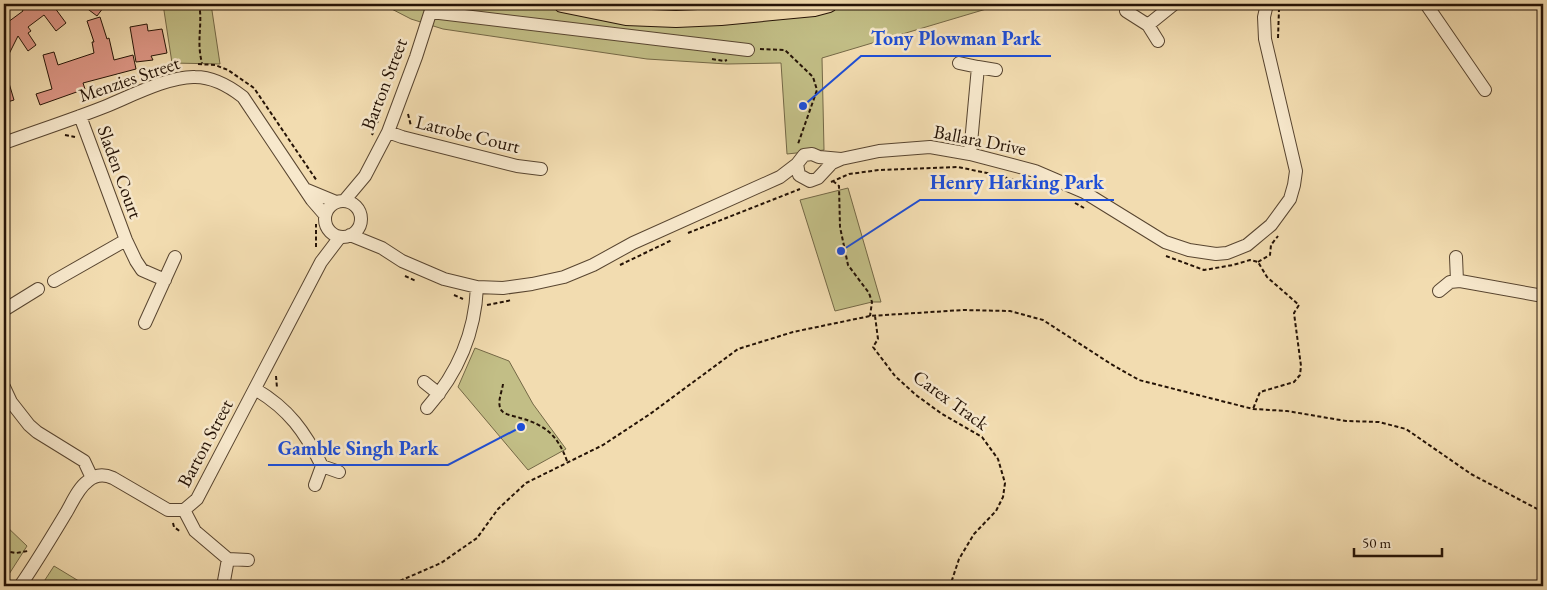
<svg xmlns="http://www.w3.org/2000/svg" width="1547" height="590" viewBox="0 0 1547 590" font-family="'EB Garamond',serif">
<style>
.green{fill:#c2be86;stroke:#746846}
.building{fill:#df9787;stroke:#251306}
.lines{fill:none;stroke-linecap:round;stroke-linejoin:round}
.minor-casing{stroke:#584530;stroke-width:14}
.major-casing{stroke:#251306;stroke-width:18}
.path{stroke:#251306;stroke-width:2;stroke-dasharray:4 2.5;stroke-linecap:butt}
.minor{stroke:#f7e8cc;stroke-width:12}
.major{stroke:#f2dcb0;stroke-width:16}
.labels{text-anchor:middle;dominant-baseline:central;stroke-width:5;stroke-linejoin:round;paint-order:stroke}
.street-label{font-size:19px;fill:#251306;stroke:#f7e8cc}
.leader{fill:none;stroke:#1d4ed8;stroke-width:2}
.callout-dot{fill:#1d4ed8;stroke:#f7e8cc;stroke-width:2}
.callout-label{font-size:20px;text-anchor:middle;font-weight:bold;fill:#1d4ed8;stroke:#f7e8cc;stroke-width:5;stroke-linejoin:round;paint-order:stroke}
</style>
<rect width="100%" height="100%" fill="#f2dcb0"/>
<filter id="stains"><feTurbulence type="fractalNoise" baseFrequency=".004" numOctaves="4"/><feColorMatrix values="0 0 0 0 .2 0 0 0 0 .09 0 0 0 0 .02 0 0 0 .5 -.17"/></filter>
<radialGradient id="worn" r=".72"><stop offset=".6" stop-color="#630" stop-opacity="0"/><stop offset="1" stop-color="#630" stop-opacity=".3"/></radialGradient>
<path class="green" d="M163,4h48l9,60 -48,-1z
M382,4h621l-181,54 2,92 -37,4 -6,-91 -54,1 -80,-5 -204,-30 -32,-10z
M848,188l33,114h-9l-37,9 -35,-111z
M475,348l34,13 24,43 33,45 -38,21 -70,-83z
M4,524l23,22 -23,36z
M54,566l33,20h-46z"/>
<path class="building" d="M29,4h23l14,19 -10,8 -12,-16 -16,12 3,4 -3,2 8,12 -8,6 -10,-15 -14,28v-39l19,-14 -1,-2z
M81,4h25l-9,12z
M100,17l7,22 2,-1 5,22 19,-5 3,14 -53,14 2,6 -45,16 -4,-11 16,-5 -9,-34 11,-3 4,13 36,-12 -2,-11h2l-7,-21z
M147,24l1,7 14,-2 5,24 -16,3 2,4 -17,2 -6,-35z
M6,73l8,27 -10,3v-29z"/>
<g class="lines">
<defs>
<path id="minor" d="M1426,4l59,86
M1126,11l22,14 10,16
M431,12l317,38
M1148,25l26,-21
M959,63l19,4 -8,87
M978,67l18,3
M80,116l46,124 10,21 6,9 23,10
M388,132l14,5 115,29 24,3
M4,143c33,-12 67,-23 100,-36 25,-10 65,-31 91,-30 18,0 34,9 48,20l69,103 13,15
M797,164l2,11 11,6 8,-3 14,-15 9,-4
M307,190l29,12
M344,201l21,-25 23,-44 28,-75 17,-53
M325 219a18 18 0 1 1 36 0a18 18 0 1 1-36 0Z
M350,235l32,13 20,13 42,18 33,8 26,1 29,-4 32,-7 29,-12 40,-22 147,-66 17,-13 7,-9 8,-1 7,3 22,2 38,-8 51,-4 40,7 65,17 49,21 81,50 24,8 27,4 11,-1 20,-8 24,-20 19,-26 4,-14 2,-14 -31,-132 -1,-22 3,-13
M1456,257l1,24
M54,281l72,-41
M1439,291l11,-9 10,-1 83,15
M4,310l34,-21
M145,323l30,-66
M424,382l15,12
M4,387l7,15 18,23 8,7 47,29 8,17
M255,389c34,20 50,43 67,77
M427,408c31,-35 48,-74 50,-121
M315,485l7,-19 17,6
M184,510l11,21 33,28
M224,581l4,-22 20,1
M20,586c16,-23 31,-48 46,-73 6,-10 12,-25 22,-32 8,-7 16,-7 25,-3l55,32h16l13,-11 124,-237 19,-25"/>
<path id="major" d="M562,4l64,13 50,2 45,-2 93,-9 15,-4"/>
</defs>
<use href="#minor" class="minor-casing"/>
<use href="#major" class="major-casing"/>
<path class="path" d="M199,4c4,21 -3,36 3,59
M416,4l2,6
M1278,38l1,-29 2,-5
M760,49l25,1 28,27 4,13 -19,54
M712,59l12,2 3,-1
M198,64l17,1 13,5 26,18 63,93
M408,114l3,12
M65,135l10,2
M372,135l8,-19
M833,181l6,5 1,41 8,38 21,28 3,9 -2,14
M831,182l18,-8 30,-4 79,-3 43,9 42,13
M1075,203l9,5
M688,233l112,-44
M316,247v-23
M1166,256l38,14 29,-5 17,-5 8,2 9,15 32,28 -5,8 7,53 -1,9 -6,7 -34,10 -7,17
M1258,262l12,-7 1,-10 7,-9
M620,265l52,-25
M405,276l11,5
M454,295l9,4
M487,305l25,-5
M875,316l3,23 -5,8 22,29 21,19 26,19 40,23 16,22 7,24 -2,14 -7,14 -22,23 -15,25 -9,27
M276,376l1,12
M503,384c-1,8 -7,20 -1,27 3,4 13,5 18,7 26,7 38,18 47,43
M173,523l1,4 7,5
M4,551l12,2 12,-2
M388,586l53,-23 36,-25 21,-29 28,-26 77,-38 47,-31 88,-65 55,-17 77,-16 93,-6 47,1 33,9 68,44 28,16 114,29 34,2 59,10 33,1 27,7 65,45 72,38"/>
<use href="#minor" class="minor"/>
<use href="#major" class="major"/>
</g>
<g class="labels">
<g class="street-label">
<text transform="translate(129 79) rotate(-19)">Menzies Street</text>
<text transform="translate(384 84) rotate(-69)">Barton Street</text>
<text transform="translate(468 134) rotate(14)">Latrobe Court</text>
<text transform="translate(980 140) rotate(11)">Ballara Drive</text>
<text transform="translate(120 172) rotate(70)">Sladen Court</text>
<text transform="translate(951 400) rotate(36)">Carex Track</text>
<text transform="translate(205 443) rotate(-62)">Barton Street</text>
</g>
</g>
<path class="leader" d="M803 106L861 56H1051M841 251L920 200H1114M521 427L448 465H268"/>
<g class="callout-dot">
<circle cx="803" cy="106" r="5"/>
<circle cx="841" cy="251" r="5"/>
<circle cx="521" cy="427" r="5"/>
</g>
<g class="callout-label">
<text x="956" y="45">Tony Plowman Park</text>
<text x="1017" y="189">Henry Harking Park</text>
<text x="358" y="455">Gamble Singh Park</text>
</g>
<rect width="1547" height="590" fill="none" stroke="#f2dcb0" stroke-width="20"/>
<rect x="5" y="5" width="1537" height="580" fill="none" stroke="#251306" stroke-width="2.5"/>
<rect x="10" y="10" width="1527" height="570" fill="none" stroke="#251306"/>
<path d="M1354 548v8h88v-8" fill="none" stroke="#251306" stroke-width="2.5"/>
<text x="1362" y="548" font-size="15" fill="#251306" stroke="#f7e8cc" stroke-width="4" paint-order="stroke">50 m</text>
<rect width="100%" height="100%" filter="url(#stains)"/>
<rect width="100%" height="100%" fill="url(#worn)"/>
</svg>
